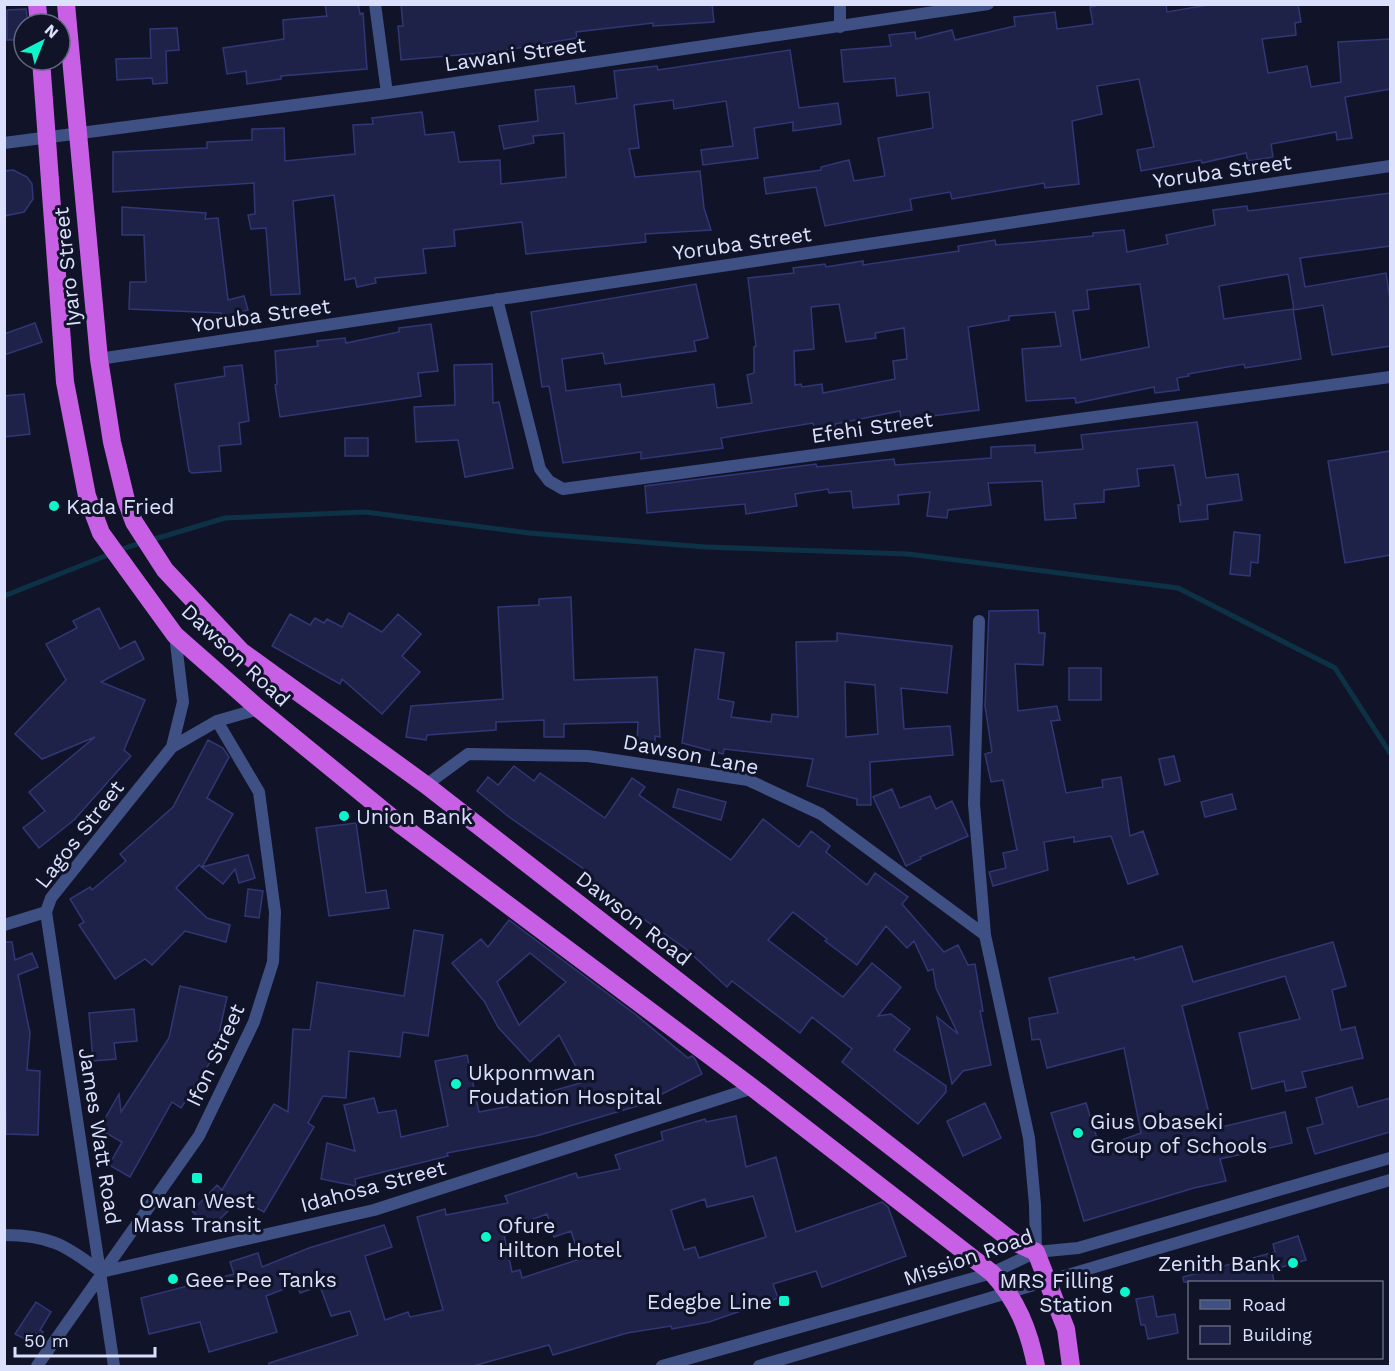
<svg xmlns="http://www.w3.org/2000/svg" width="1395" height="1371" viewBox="0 0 1395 1371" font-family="'Work Sans',sans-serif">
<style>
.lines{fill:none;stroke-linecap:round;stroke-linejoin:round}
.stream{stroke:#0d3246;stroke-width:5}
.building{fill:#1e2249;stroke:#313774;stroke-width:1.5;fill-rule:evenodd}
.minor{stroke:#3f5085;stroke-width:12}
.tertiary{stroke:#3f5085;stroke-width:12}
.trunk{stroke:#c860e6;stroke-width:18}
.poi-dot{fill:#0ff5cb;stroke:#111429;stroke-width:2}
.labels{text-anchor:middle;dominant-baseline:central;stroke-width:6;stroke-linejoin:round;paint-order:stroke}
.street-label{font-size:21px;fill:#dbe1fd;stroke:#111429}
.poi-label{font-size:21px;fill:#dbe1fd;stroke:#111429;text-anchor:start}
</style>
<rect width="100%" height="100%" fill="#111429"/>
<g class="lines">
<path class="stream" d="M4,596l124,-49 97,-29 140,-6 164,21 176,14 203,7 270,34 157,80 55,85"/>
</g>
<path class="building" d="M325,4h33l2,10 3,-1 4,56 -86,7v3l-34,5 -1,-13 -19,3 -4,-26 61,-9 -1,-19 44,-4z
M401,4h311l2,18 -61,4v-3l-77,9 1,6 -83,14 -93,8 -3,-34h5z
M1104,4h62l1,8 47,-8h84l3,18 -6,1 1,12 -34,4 6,34 39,-7 4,21 30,-5 -3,-40 52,-3v50l-45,8 7,41 -15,2 -1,-8 -65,12 2,13 -25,4 -2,-8 -44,10 -1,-3 -60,11 -4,-21 17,-3 -15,-68 -42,7 5,28 -30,7 7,63 -34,4 -1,-5 -92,16 -2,-7 -40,7 2,11 -87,16 -9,-39 -50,7 -2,-16 57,-8v-3l28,-7 5,21 31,-5 -7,-38 55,-10 -4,-36 -32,4 -2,-18 -51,4 -3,-32 50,-4 -2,-11 26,-3 1,7 36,-9 3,10 60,-14 -1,-9 41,-5 2,17 36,-5 -3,-17z
M26,9l2,15h-4v16h-17v-30z
M177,28l2,22 -13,1 1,32 -14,1 -1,-6 -35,2 -1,-21 35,-1 -1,-29z
M790,50l9,58 39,-5 3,21 -48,7v-9l-39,6 4,30 -55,7 -2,-15 32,-4 -7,-45 -52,8 -1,-9 -39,5 5,43 -10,1 6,28 65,-6 4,37 7,22 -66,4 1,8 -120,12 -4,-32 -68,8 1,16 -32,3 3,24 -51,5 1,5 -19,4 -2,-9 -10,2 -11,-85 -41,6 7,93 -29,1 -5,-67 -15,1 -3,-14 7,-1 -1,-31 -141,9v-40l94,-4v-6l45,-2v-11l32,-1 1,33 70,-7 -2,-29 20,-1 -1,-6 50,-6 3,23 29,-3 5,30 41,-2 1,24 65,-7 -2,-44 -31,3 1,7 -30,6 -5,-23 39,-5 -3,-31 39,-4 2,18 41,-6 -3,-27 43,-5 1,4z
M13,170l14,7 5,7 1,15 -9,13 -20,4v-45z
M1390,193v53l-90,12 5,29 81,-14 4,27v46l-58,9 -9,-50 -29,5 -6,-36 -69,12 5,33 69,-10 8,50 -56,9 -1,-4 -56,10 1,2 -12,2 2,12 -24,3 -1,-6 -78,16 -1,-5 -49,3 -4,-52 39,-3 -6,-34 -46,4v4l-41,7 11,83 -78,10 -1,-9 -65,13 1,6 -21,3 -2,-10 -92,15 2,10 -82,11v-7l-78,11 -14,-77 -7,1 -11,-75 165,-28 12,54 -14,3 2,10 -91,13 -2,-11 -41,6 4,32 54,-7 2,13 92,-13 3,24 35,-5 -5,-28 7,-2v-26l2,-1 -8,-68 46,-5 -1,-5 32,-4 1,3 37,-6v4l96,-14 -1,-5 37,-6 1,5 35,-3 62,-6v-3l31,-3 3,22 41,-8 -2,-9 49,-10 -2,-15 34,-4 1,5zM1140,284l9,63 -68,13 -8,-49 16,-2 -2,-19zM839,304l7,38 30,-4 -1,-5 29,-5 3,31 -14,2 2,18 -72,14 -1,-9 -20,3 -1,-3 -6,1 -1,-34 20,-2 -3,-42z
M122,207l84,6 -1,6 13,-1 10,82 16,-4 4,14 -26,8 -1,-5 -92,-4 1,-27h16l-2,-47h-22z
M35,323l7,19 -38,13v-21z
M431,324l7,47 -20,2 3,23 -141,21 -5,-32 2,-1 -2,-33 43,-5 -1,-5 28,-3 1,5 53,-11v-4z
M492,364l1,39 6,-1 14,66 -48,9 -7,-37 -42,2 -2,-35 41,-2 -1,-40z
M242,365l7,56 -10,2 2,21 -22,2 2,25 -29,2 -3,-2 -14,-87 50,-8 -1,-9z
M24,394l6,40 -26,3v-41z
M1197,422l9,56 32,-4 4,26 -35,5 1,14 -28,3 -2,-17h3l-7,-40 -37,4 2,17 -35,4v12l-30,2 2,14 -31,2 -3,-39 -54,2 3,22 -43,5 -1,8 -20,-2 3,-24 -32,3 1,9 -46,4 -2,-17 -22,2 -1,-4 -33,5 2,12 -51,8 -1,-10 -98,9 -2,-27 171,-22 1,3 77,-8 1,6 96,-7v-11l44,-2v8l48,-4 -2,-14z
M345,438h23v18h-23z
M1390,451v104l-45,8 -17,-102z
M1234,532l26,3 -2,28 -7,-1 -1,14 -20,-2z
M571,597l3,83 83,-3 3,60 -5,-1v6l-18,-2 1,-18 -74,2v13h-20v-17l-48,2v8l-69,5 -1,5 -20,-3 5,-31 92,-7 -5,-92 41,-2v-6z
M99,608l21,41 15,-8 9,18 -43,23 44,18 -21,50 7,6 -57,64 -35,28 -16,-20 22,-17 -16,-19 66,-55 -53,22 -27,-25 51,-54 -20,-36 31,-16 -4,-7z
M1038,610l1,23h6l-2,32 -28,-1 3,47 39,-5 3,14 -9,1 15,72 37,-6 -1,-7 19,-3 9,59 13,-5 15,43 -30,10 -17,-48 -37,6v-5l-30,5 4,28 -55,16 -4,-14 17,-4 -3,-15 14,-3 -14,-70 -12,2 -6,-28 7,-2 -7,-46 4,-95z
M349,613l33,19 16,-18 23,20 -19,22 18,16 -38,42 -40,-35 -2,5 -68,-38 18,-32 20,11 5,-7 9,5 3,-4 15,8z
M837,633l115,13 -5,47 -46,-5 3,41 46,-3 3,29 -83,7 1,43h-14v-6l-50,-13 6,-27 -89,-10 -1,5 -41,-11 13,-94 29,4 -6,46 16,3 -3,15 40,5 1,-8 26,3 -2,-75 41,-1zM845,682l30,3 3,49 -32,3z
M1069,668h32v32h-32z
M208,740l15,8 6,9 -22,41 26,16 -31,53 46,-12 7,23 -16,5 -4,-14 -12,15 -24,-19 -23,23 31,30 23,7 -4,17 -41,-11 -33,34 -7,-6 -30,20 -36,-54 5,-3 -14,-23 20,-12 2,3 34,-29 -6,-7 53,-47z
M1174,756l6,25 -15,4 -6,-26z
M514,766l20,15 6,-8 65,45 27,-40 13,9 -6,8 92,65 32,-41 36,28 12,-16 19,15 -4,6 41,33 8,-12 33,24 -6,7 42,48 14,-7 10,20 7,-1 8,47h-3l11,54 -28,6 -11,13 -15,-67 21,17 -22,-46 -3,-19 -5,2 -14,-30 -7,7 -21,-22 -29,39 -32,-24 2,-2 -34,-27 -25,28 75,57 29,-34 29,24 -23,29 13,-2 19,15 -16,21 52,36v6l-28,32 -76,-62 10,-13 -40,-32 -12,16 -68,-52 -5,6 -41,-38 -99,-70 4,-5 -82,-57 -32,-26 11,-14 10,8z
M678,789l48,13 -5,18 -48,-13z
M892,789l8,19 30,-12 6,13 16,-8 16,35 -48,21 1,2 -15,7 -33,-69z
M1232,794l4,15 -31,8 -4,-15z
M356,823l10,70 20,-3 3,18 -60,8 -13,-88z
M248,889l15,2 -4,27 -14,-2z
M509,920l126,94 53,44 4,-2 3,3 7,15 -42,21 1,4 -125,37 -89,17 1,3 -93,23 1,7 -35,-7 6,-36 28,8 -11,-46 30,-7 4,15 18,-3 5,27 47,-11 -13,-65 32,-6 12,57 47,-9 -2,-4 60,-17 -25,-47 -29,27 -32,-35 -14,-26 -32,-38 29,-24 7,8zM530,953l36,29 -47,43 -22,-43z
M414,930l29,5 -15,101 -25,-4 -3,25 -51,-6 -3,47 -23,-2 -15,27 6,4 -50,85 -24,-13 -30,30 -18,-18 25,-26 5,5 52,-86 14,8 5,-83 17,1 7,-48 87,14z
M4,942h8l3,18 17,-7 6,14 -20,8 12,58 -3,37 13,1 -2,64 -32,-1z
M1333,942l13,44 -14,4 9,40 14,-3 8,31 -61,14 4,15 -20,4 -2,-10 -32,8 -13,-56 61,-14 -15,-43 -103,30 31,123 72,-17 7,31 -72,16 6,22 -32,7 -110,33 -33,-108 35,-10 14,45 41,-15 -17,-85 -77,20 -7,-29 -8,1 -3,-22 29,-5 -9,-35 85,-21 1,3 47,-14 11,36z
M180,986l47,11 -13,59 -33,52 -9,-6 -42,75 -21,-12 13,-23 -23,-13 20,-35 2,18 48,-74z
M134,1009l3,32 -23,2 2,16 -23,2 -4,-48z
M1352,1087l6,20 32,-9v34l-75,22 -8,-26 16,-4 -7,-26z
M985,1103l16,35 -38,18 -16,-35z
M736,1116l10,51 30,-10 20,75 86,-30 6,5 18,49 -84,31 -6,-16 -43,13 5,14 -69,24 -37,7 -1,-3 -44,7 -74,22 -4,-10 -76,21h-204v-3l89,-28 -8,-24 -19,5 -11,-30 -20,7 -3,-9 -31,12 11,36 -68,20 -9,-30 -51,12 -8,-36 93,-24 -4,-12 28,-9 4,14 47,-19 75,-23 8,22 -27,9 20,64 23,-8 2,5 33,-7 -26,-93 28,-8 1,6 62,-12 -3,-7 71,-23 2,5 42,-9 -5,-14 48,-15 -2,-8 44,-13 1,3zM753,1196l13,41 -67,21 -4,-11 -11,3 -13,-40 34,-11 2,8zM547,1214l7,23 17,-6 9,28 -58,19 -2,-8 -8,2 -9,-42z
M1298,1236l8,24 -34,10 2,12h-90l-1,-5 92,-25 -2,-8z
M1153,1296l4,21 18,-3 3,19 -30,6 -3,-14h-4l-5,-26z
M36,1302l15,10 -11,18 3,2 -6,13 -22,-11z"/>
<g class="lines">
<path class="minor" d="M375,4l12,89
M840,4v23
M4,143l383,-50 601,-89
M497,299l43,170 9,12 14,8 827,-112
M99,359l1291,-193
M979,621l-5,183 11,131
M172,747l11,-45 -8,-67
M426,785l42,-31 120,2 160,24 73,34 164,121 44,203 6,67 1,47
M46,912l68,454
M4,925l42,-13 5,-14 121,-151 45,-26 42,-12
M4,1235c45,0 62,10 97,37l273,-62 379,-122
M37,1366l162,-230 55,-114 19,-60 2,-50 -16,-120 -42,-71"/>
<path class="tertiary" d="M662,1366l330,-93 44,-21 42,-4 312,-90
M759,1366l631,-186"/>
<path class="trunk" d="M37,4l2,20
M66,4l33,355 13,83 14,58 8,22 31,48 76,81 185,134 586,456 24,11 30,77 5,37
M41,60l24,322 22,114 14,37 74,102 84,74 142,116 352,263 239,185c25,27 37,57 44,93"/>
</g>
<g class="poi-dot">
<circle cx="54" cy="506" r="6"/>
<circle cx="344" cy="816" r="6"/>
<circle cx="456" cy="1084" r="6"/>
<circle cx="1078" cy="1133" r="6"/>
<rect x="191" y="1172" width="12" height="12" rx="3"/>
<circle cx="486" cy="1237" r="6"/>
<circle cx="1293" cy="1263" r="6"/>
<circle cx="173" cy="1279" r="6"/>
<circle cx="1125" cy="1292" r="6"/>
<rect x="778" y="1295" width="12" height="12" rx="3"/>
</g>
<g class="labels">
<g class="street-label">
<text transform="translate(515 54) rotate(-8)">Lawani Street</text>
<text transform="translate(1222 171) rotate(-8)">Yoruba Street</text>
<text transform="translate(742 243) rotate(-8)">Yoruba Street</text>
<text transform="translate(67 267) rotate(-96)">Iyaro Street</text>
<text transform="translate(261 315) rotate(-8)">Yoruba Street</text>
<text transform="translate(872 427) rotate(-8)">Efehi Street</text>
<text transform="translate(236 655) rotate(43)">Dawson Road</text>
<text transform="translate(691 754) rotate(11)">Dawson Lane</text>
<text transform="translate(79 834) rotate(-52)">Lagos Street</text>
<text transform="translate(634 918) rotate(38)">Dawson Road</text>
<text transform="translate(215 1055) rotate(-65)">Ifon Street</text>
<text transform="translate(100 1136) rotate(81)">James Watt Road</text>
<text transform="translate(373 1186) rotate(-15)">Idahosa Street</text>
<text transform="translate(968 1257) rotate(-19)">Mission Road</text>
</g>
<g class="poi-label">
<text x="66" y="506">Kada Fried</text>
<text x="356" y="816">Union Bank</text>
<text x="468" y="1072">Ukponmwan<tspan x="468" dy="24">Foudation Hospital</tspan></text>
<text x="1090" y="1121">Gius Obaseki<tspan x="1090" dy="24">Group of Schools</tspan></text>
<text x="197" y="1200" text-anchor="middle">Owan West<tspan x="197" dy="24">Mass Transit</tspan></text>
<text x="498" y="1225">Ofure<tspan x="498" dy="24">Hilton Hotel</tspan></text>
<text x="1281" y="1263" text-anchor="end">Zenith Bank</text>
<text x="185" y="1279">Gee-Pee Tanks</text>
<text x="1113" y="1280" text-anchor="end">MRS Filling<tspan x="1113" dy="24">Station</tspan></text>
<text x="772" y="1301" text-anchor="end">Edegbe Line</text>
</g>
</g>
<rect width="1395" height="1371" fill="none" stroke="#dbe1fd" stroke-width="12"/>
<rect x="1188" y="1281" width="195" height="78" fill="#111429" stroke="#62667e" stroke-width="1.5"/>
<rect x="1200" y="1300" width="30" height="9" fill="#3f5085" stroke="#62667e" stroke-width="1.5"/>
<text x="1242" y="1311" font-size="18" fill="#dbe1fd">Road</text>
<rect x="1200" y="1326" width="30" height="18" fill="#1e2249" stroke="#62667e" stroke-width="1.5"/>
<text x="1242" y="1341" font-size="18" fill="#dbe1fd">Building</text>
<g transform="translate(42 42) rotate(42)"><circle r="28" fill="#111429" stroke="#62667e" stroke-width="1.5"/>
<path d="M0-4.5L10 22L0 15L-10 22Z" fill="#0ff5cb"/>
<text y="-9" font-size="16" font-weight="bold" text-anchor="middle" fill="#dbe1fd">N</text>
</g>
<path d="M15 1347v9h140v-9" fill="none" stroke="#dbe1fd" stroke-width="3"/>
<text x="24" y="1347" font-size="18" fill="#dbe1fd" stroke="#111429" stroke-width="4.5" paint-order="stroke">50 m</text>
</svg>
